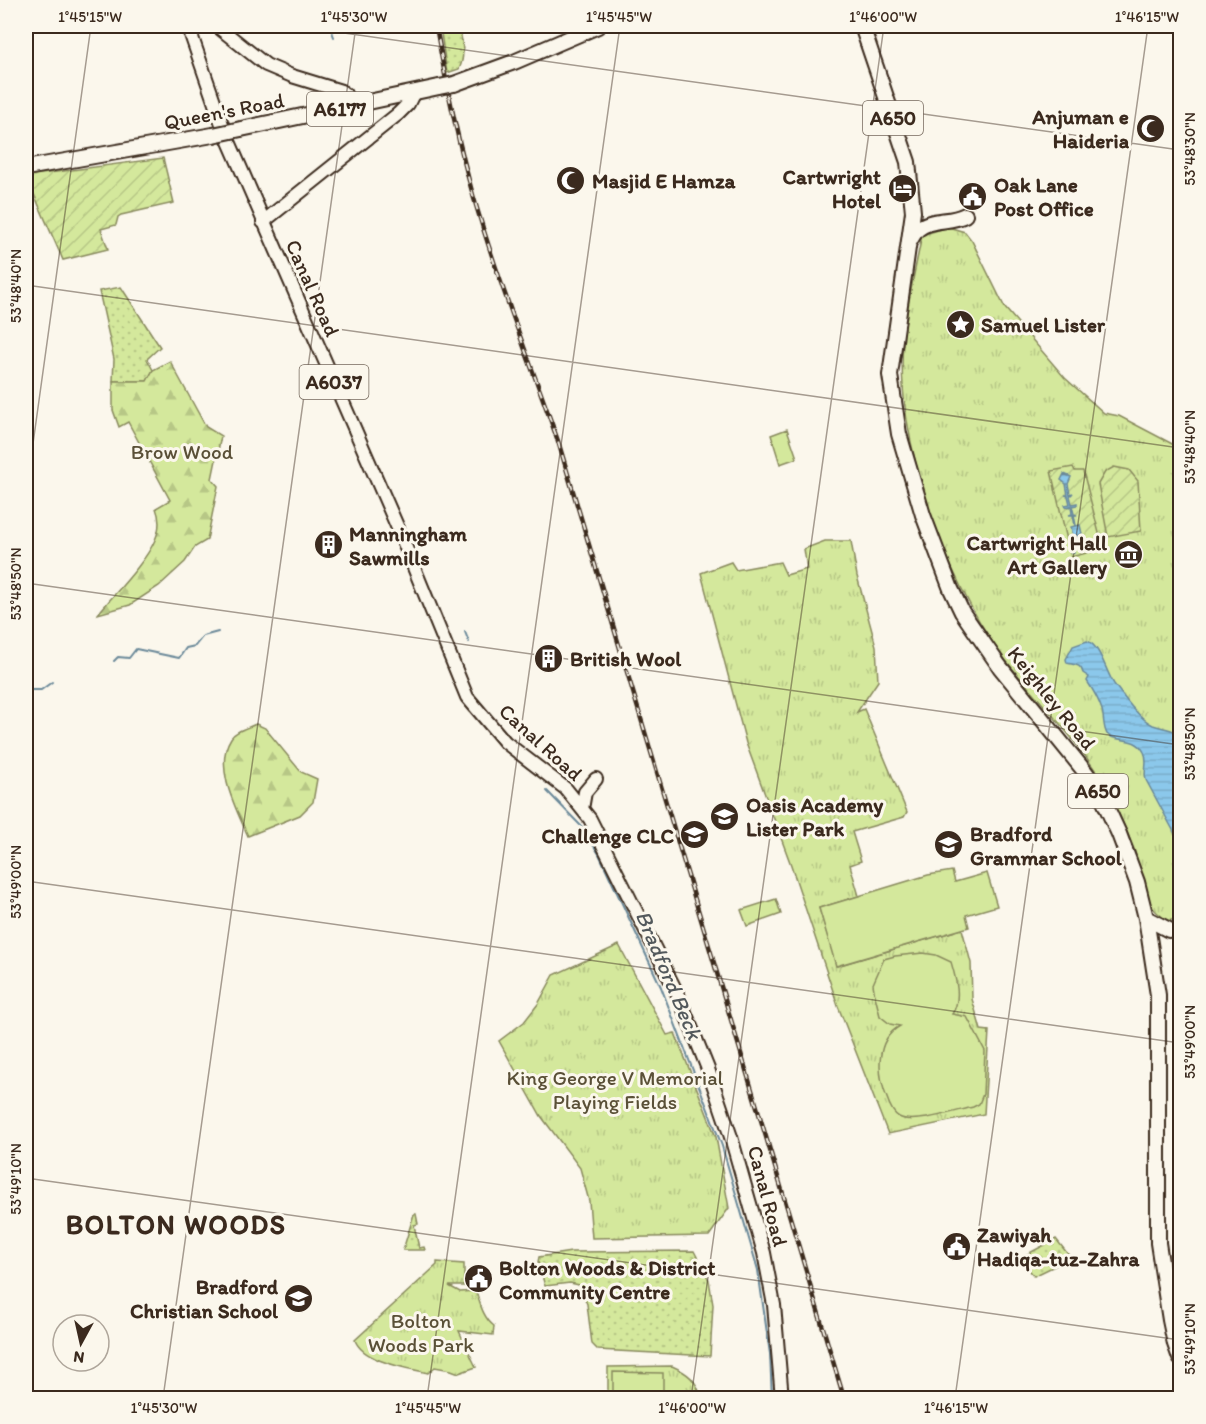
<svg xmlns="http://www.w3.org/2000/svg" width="1206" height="1424" viewBox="0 0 1206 1424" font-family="Itim,sans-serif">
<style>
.grass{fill:url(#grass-dots);stroke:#88895d;stroke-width:1.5}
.forest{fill:url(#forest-firs);stroke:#88895d;stroke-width:1.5}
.park{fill:url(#park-tufts);stroke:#88895d;stroke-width:1.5}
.garden{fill:url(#garden-furrows);stroke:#88895d;stroke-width:1.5}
.pitch{fill:#d4e89c;stroke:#88895d;stroke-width:1.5}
.water{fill:url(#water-rules);stroke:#6b8999;stroke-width:1.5}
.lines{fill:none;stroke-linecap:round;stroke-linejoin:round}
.stream{stroke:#6b8999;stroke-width:2}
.major-casing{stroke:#3b2a1e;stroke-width:16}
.highway-casing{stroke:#3b2a1e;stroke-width:18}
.major{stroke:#fbf7ec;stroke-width:12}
.highway{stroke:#fbf7ec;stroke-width:14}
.rail-casing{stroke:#3b2a1e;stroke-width:4.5}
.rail{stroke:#fbf7ec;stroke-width:2;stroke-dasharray:7;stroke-linecap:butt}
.highway-bridge-casing{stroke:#3b2a1e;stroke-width:18;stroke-linecap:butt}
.highway-bridge{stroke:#fbf7ec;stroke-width:14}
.ticks{fill:none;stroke:#3b2a1e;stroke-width:1.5;stroke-opacity:0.45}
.labels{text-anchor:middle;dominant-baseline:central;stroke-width:6;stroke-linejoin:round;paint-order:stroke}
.shield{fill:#fbf7ec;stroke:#75685c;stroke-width:1.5}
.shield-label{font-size:20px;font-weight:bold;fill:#3b2a1e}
.street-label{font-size:21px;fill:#3b2a1e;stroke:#fbf7ec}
.poi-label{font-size:21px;font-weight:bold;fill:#3b2a1e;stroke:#fbf7ec;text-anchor:start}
.park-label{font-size:21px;fill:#5a5037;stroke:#fbf7ec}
.water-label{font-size:22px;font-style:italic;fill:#53595c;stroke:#fbf7ec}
.district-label{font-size:27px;font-weight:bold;letter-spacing:1.5px;fill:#3b2a1e;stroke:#fbf7ec}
.neatline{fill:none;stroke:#3b2a1e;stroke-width:2}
.ticks-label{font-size:15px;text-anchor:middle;fill:#3b2a1e}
</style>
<defs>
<pattern id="grass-dots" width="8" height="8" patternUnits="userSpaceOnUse" patternTransform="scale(1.5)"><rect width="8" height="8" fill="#d4e89c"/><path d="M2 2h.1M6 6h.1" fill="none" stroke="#b7c786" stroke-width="1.8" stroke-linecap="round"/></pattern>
<pattern id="forest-firs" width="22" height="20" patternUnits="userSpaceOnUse" patternTransform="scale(1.5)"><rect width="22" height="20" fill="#d4e89c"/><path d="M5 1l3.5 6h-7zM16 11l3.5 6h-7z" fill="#b7c786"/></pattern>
<pattern id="park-tufts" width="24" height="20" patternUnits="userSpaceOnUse" patternTransform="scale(1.5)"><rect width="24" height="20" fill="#d4e89c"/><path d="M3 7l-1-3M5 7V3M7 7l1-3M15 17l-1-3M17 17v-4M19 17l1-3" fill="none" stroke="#b7c786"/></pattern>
<pattern id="garden-furrows" width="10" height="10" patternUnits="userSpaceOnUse" patternTransform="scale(1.5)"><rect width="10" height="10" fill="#d4e89c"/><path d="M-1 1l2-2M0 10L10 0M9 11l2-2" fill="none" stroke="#b7c786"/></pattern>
<pattern id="water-rules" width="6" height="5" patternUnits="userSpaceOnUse" patternTransform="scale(1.5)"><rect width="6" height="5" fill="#8bc8eb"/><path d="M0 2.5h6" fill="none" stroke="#79acc9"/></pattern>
</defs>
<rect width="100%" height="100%" fill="#fbf7ec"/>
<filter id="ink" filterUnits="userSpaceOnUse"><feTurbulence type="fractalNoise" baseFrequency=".0167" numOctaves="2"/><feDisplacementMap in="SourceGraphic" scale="12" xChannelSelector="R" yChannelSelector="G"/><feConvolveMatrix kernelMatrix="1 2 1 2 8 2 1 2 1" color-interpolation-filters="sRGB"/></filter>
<g filter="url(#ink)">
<path class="grass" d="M440,26h19c3,14 7,30 0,43l-12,4z
M121,287l39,60 -13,12 6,11 -6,11h-34l1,-22 -15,-68z
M414,1214h2l2,10 -4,1 5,23 5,-1 1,3h-22z
M1056,1239l15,19 -37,18 -14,-18z
M694,1251l15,29 4,25 -3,51 -112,-6 -6,-6 -5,-40 -8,-19 -9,-2 -25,3 -7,-24 1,-5 32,-5z"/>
<path class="forest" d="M170,361l36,66 15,9 -9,43 6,7 -11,54 -12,7 -10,15 -26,24 -29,19 -32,9c17,-21 47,-51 57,-74 5,-11 5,-22 1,-32l14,-8 -42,-78 -9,5 -6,-17v-29h34l6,-11z
M256,724l9,4 36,44 16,7 -4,23 -13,13 -52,21c-12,-27 -35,-70 -17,-98 5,-8 17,-10 25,-14z"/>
<path class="park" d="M948,227l17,5 7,9 33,67 60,70 39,35 15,3 61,32v470l-13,3c-5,-5 -12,-9 -16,-16 -9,-14 -11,-39 -17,-56 -9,-23 -19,-45 -31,-66 -27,-47 -69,-85 -102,-129 -56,-75 -106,-217 -98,-311 3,-36 12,-72 19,-108z
M825,541h26l6,35 19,70 2,35 -21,31 7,-3 43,103 -3,5 -52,15 9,29 -11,4 9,31 -40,12 18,58 125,-37 9,34 1,36 9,31 8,1 -5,83 -96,20 -50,-128 -47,-141 -45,-122 -45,-170 30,-11 5,8 44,-8 6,13 21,-6 -3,-20z
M619,945l48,90 8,-2 41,104 13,71 -20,28 -117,2 -3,-37 -9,-33 -39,-52 -42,-75 25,-19 14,-18 16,-29z
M437,1262l27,2v22h-15l11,6 16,-1c4,12 7,27 18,35l-1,9 -34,-4 17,36 -17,6 -8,-3 -16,-3 -7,6c-20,-5 -65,-11 -73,-33l82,-75z
M672,1366c16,7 25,14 29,32h-93v-31z"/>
<path class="garden" d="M163,158l11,45 -53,12 -3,2 -2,8 -15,4 7,20 -45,11 -37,-84z
M1073,467l2,4h8l17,66 -7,8 1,6 -23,6 -20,-86z
M1114,467l15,3 9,11 3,50 -33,6 -10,-53 7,-12z"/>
<path class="pitch" d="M787,429l10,29 -17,6 -9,-29z
M952,871l3,11 32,-9 10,33 -31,9 3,12 -133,39 -17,-58 109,-33z
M776,899l5,15 -34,12 -6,-16z
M923,953l13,2 15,7c5,17 11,37 1,52l15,3 18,34 -2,43 -4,10 -6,3c-17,4 -60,18 -74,10 -7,-4 -10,-13 -12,-19 -10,-24 -12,-58 13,-72l-10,-2 -10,-8 -5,-20 -2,-12 11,-25 11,-3z
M613,1372l50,1v25h-50z"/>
<path class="water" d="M1064,474l7,3 -3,7 2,10 3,-1 -3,3 2,8 5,-1v2l-5,1 2,8 3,1h-3l2,11 4,-1 2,9 -4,1 2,8 8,-2 2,8h-2l-2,-6 -13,4 1,6h-2l-2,-8 9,-2 -2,-7h-4l-2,-9 4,-1 -2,-11h-4l3,-1 -1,-8 -5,1 -1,-2 5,-1 -2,-8 -3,-1h3l-2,-11 -5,-4z
M1087,641c13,4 19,31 27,43 10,13 24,34 39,41 8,3 15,3 23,7l4,14v38l-5,5 -1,5 6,8v41l-34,-63c-3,-10 3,-19 -2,-28 -8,-17 -30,-9 -37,-18 -4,-6 -3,-17 -5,-24 -3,-10 -9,-20 -15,-29l2,-4 -6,-4c-2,-9 -8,-8 -16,-10l-1,-4 7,-13z"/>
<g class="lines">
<path class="stream" d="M330,26l4,11
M465,632l4,10
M114,661l4,-4 11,1 7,-9 43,9 7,-10 9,-2 8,-10 15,-4
M26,690h15l11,-8
M547,791l35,36 17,27 62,133 61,159 36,124 12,84 2,44"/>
<defs>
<path id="major" d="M188,26l36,104 173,396 70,171 38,45 61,47 24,30 89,178 29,72 23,68 33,116 10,52 8,93
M217,26l49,39 26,11 49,15 4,3 5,12
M263,222l135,-108 10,-10 5,-10
M582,809l3,-17 11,-13"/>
<path id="highway" d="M862,26l46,136 5,50 -23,163 9,59 24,81 28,74 11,23 38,55 86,106 16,24 17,37 18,48 9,36 12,77v248l12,77 5,24 5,14
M454,84l60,-22 84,-36
M241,129l198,-42
M26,168l187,-33
M910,241c2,-4 5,-9 8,-12 12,-11 33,-6 47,-14
M1146,918l23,12"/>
</defs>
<use href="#major" class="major-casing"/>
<use href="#highway" class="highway-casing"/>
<use href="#major" class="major"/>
<use href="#highway" class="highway"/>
<defs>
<path id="rail" d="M436,26c10,57 21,113 37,169 24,83 56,164 85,246l286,957"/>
</defs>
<use href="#rail" class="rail-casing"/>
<use href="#rail" class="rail"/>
<defs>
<path id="highway-bridge" d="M439,87l15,-3
M213,135l28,-6"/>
</defs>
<use href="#highway-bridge" class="highway-bridge-casing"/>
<use href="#highway-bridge" class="highway-bridge"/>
</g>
</g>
<path class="ticks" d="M294,26l886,124M26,285l1154,163M26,494l65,-468M26,583l1154,162M26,881l1154,162M26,1178l1154,162M163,1398l193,-1372M427,1398l193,-1372M691,1398l193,-1372M955,1398l193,-1372"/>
<defs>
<symbol id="mosque-disc" viewBox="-11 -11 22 22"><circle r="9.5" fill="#3b2a1e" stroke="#fbf7ec"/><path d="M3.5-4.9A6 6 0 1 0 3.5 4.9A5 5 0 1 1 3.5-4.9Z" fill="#fff"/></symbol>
<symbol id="hotel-disc" viewBox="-11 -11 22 22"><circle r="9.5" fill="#3b2a1e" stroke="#fbf7ec"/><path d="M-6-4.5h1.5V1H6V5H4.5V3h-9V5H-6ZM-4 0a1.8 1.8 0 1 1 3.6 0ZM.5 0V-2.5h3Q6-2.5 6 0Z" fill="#fff"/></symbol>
<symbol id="civic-disc" viewBox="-11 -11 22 22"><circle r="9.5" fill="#3b2a1e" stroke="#fbf7ec"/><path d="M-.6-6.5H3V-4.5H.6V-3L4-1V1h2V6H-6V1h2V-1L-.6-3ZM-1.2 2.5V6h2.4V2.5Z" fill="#fff"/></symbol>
<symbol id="sight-disc" viewBox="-11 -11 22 22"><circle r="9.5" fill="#3b2a1e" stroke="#fbf7ec"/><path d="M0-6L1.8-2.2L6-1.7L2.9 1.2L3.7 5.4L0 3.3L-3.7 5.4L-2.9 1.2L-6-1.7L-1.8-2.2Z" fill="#fff"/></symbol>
<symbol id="building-disc" viewBox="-11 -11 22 22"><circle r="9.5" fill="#3b2a1e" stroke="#fbf7ec"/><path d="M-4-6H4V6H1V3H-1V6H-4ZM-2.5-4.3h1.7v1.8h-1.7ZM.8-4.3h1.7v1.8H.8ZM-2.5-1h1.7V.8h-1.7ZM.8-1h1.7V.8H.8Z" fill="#fff"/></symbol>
<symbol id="museum-disc" viewBox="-11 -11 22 22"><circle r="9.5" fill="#3b2a1e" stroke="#fbf7ec"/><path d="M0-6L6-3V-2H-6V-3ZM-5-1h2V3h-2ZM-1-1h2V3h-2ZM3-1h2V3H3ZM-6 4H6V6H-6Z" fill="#fff"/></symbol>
<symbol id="school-disc" viewBox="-11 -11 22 22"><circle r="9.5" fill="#3b2a1e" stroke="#fbf7ec"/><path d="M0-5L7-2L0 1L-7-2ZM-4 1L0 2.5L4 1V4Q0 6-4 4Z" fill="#fff"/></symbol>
</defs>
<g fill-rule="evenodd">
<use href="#mosque-disc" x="1134" y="112" width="33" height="33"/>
<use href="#mosque-disc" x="554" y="164" width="33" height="33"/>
<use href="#hotel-disc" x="886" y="172" width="33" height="33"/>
<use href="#civic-disc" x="956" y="180" width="33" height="33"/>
<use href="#sight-disc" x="944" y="308" width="33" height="33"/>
<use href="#building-disc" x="312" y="528" width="33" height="33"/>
<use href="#museum-disc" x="1112" y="538" width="33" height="33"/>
<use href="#building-disc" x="532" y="642" width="33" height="33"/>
<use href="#school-disc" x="708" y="800" width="33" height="33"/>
<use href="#school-disc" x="678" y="818" width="33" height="33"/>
<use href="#school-disc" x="932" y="828" width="33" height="33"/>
<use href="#civic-disc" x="940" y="1230" width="33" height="33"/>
<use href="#civic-disc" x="462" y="1262" width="33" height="33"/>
<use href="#school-disc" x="282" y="1282" width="33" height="33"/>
</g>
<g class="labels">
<g class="shield">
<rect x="307" y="92" width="66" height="34" rx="4.5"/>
<rect x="863" y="101" width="60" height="34" rx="4.5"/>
<rect x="299.5" y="365" width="69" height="34" rx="4.5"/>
<rect x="1068" y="774" width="60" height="34" rx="4.5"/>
</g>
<g class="shield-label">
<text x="340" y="109">A6177</text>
<text x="893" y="118">A650</text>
<text x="334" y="382">A6037</text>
<text x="1098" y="791">A650</text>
</g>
<g class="street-label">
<text transform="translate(224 111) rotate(-11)">Queen's Road</text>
<text transform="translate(313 288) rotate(66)">Canal Road</text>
<text transform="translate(1052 698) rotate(51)">Keighley Road</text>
<text transform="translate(541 742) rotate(42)">Canal Road</text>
<text transform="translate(768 1196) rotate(75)">Canal Road</text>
</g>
<g class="poi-label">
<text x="1129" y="116" text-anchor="end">Anjuman e<tspan x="1129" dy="24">Haideria</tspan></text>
<text x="881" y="176" text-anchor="end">Cartwright<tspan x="881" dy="24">Hotel</tspan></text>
<text x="592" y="180">Masjid E Hamza</text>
<text x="994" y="184">Oak Lane<tspan x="994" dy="24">Post Office</tspan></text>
<text x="981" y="324">Samuel Lister</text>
<text x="349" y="533">Manningham<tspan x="349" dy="24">Sawmills</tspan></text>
<text x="1107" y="542" text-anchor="end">Cartwright Hall<tspan x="1107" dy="24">Art Gallery</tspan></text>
<text x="570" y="658">British Wool</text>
<text x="746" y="804">Oasis Academy<tspan x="746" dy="24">Lister Park</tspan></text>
<text x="970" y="833">Bradford<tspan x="970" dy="24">Grammar School</tspan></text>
<text x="674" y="835" text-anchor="end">Challenge CLC</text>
<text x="977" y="1234">Zawiyah<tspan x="977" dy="24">Hadiqa-tuz-Zahra</tspan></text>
<text x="499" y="1267">Bolton Woods &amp; District<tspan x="499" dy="24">Community Centre</tspan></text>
<text x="278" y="1286" text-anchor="end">Bradford<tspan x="278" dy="24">Christian School</tspan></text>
</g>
<g class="park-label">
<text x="182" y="451">Brow Wood</text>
<text x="615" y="1077">King George V Memorial<tspan x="615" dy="24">Playing Fields</tspan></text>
<text x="421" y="1320">Bolton<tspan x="421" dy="24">Woods Park</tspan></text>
</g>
<g class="water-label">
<text transform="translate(669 975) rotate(67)">Bradford Beck</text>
</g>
<g class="district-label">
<text x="176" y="1224">BOLTON WOODS</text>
</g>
</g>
<rect width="1206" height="1424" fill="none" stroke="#fbf7ec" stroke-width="66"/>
<g transform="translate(81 1343) rotate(188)"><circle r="28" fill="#fbf7ec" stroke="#aea59a" stroke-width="1.5"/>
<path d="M0-4.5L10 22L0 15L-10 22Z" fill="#3b2a1e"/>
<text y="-9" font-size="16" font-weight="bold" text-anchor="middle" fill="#3b2a1e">N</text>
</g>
<rect x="33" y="33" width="1140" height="1358" class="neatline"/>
<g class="ticks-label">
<text x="90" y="22">1°45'15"W</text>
<text x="354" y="22">1°45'30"W</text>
<text x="619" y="22">1°45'45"W</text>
<text x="883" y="22">1°46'00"W</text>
<text x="1147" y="22">1°46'15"W</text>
<text transform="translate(1190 149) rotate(-90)" y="5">53°48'30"N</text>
<text transform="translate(16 286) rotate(-90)" y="5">53°48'40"N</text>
<text transform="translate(1190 447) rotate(-90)" y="5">53°48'40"N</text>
<text transform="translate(16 584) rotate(-90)" y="5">53°48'50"N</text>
<text transform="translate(1190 744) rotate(-90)" y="5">53°48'50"N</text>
<text transform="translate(16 882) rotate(-90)" y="5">53°49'00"N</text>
<text transform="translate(1190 1042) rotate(-90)" y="5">53°49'00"N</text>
<text transform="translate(16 1179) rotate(-90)" y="5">53°49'10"N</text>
<text transform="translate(1190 1339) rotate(-90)" y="5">53°49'10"N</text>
<text x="164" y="1413">1°45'30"W</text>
<text x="428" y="1413">1°45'45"W</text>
<text x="692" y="1413">1°46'00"W</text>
<text x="956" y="1413">1°46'15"W</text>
</g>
</svg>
